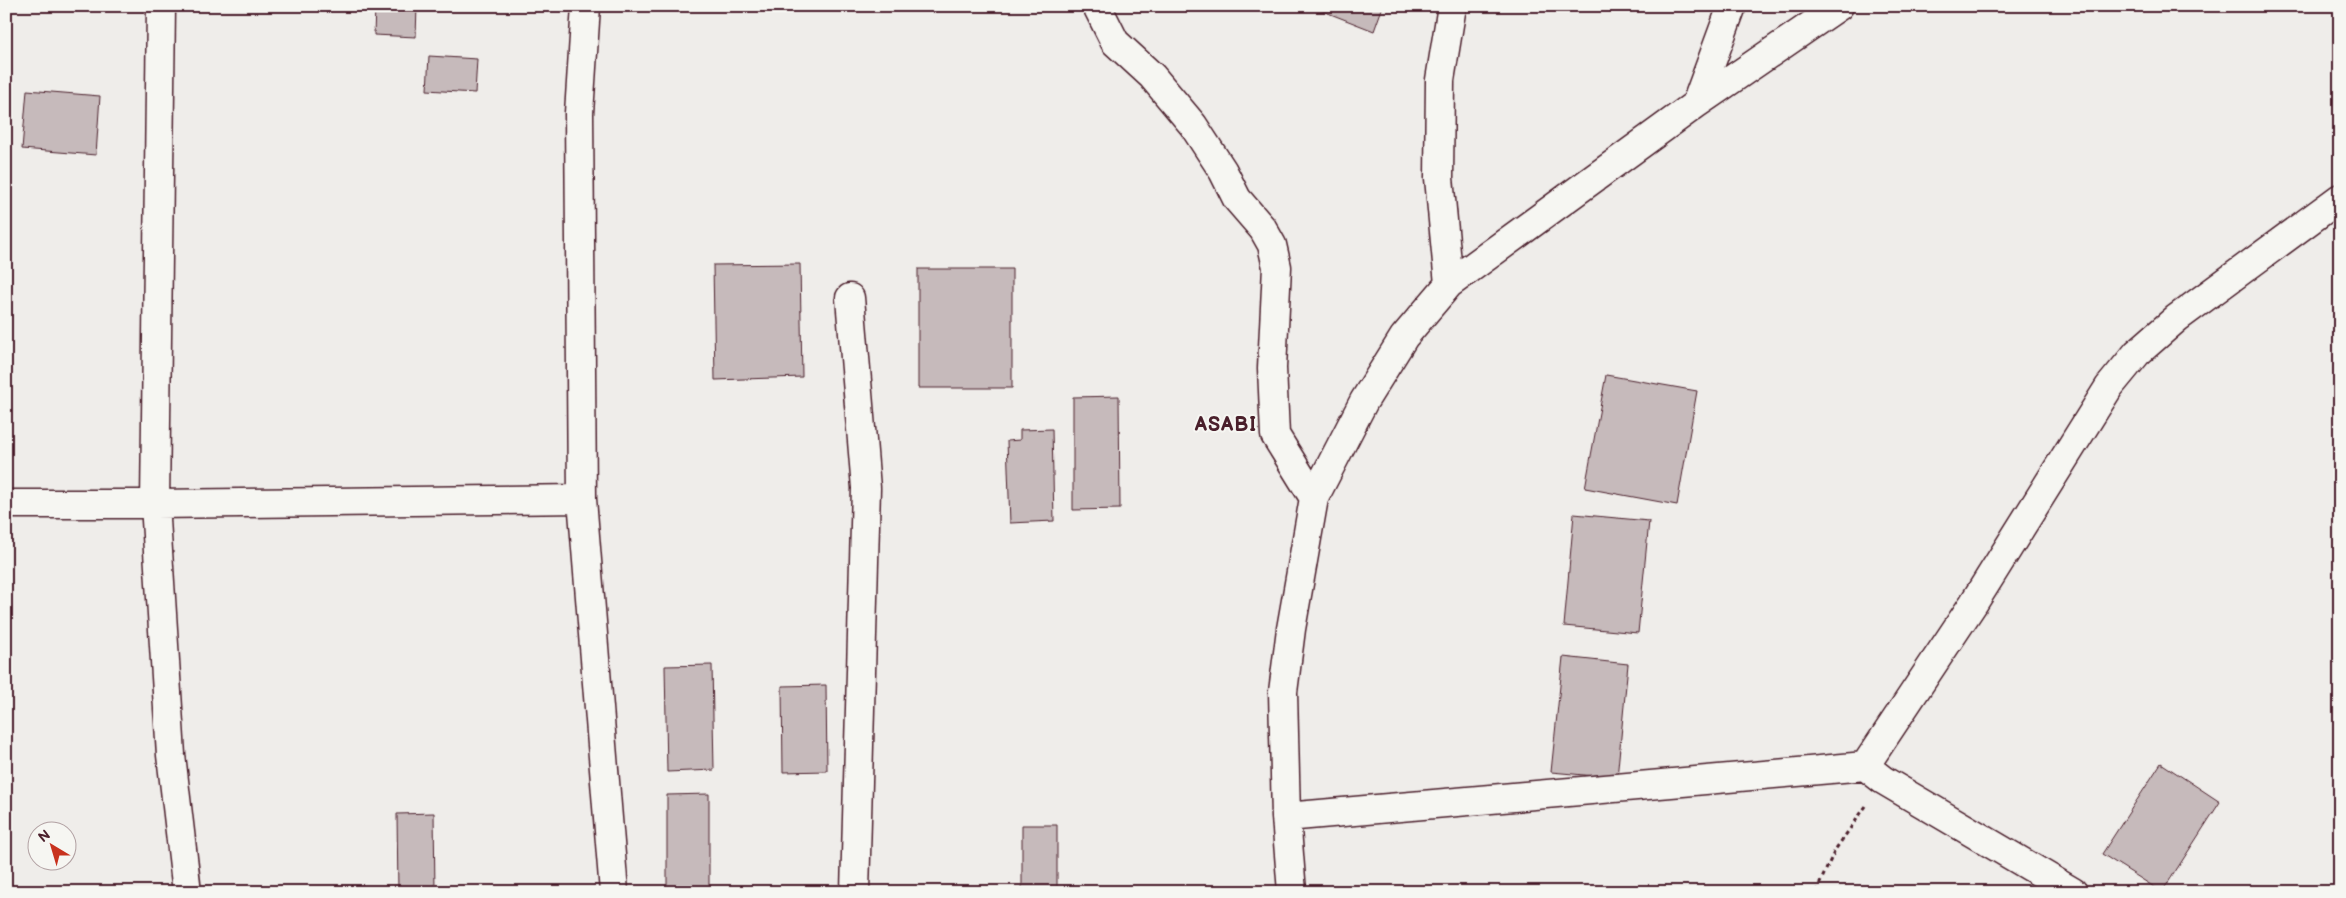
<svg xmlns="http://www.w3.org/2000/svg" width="2346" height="898" viewBox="0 0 2346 898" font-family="'Balsamiq Sans',sans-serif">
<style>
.building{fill:#c6babb;stroke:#4a1f2b}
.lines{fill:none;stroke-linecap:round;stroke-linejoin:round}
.minor-casing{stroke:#4a1f2b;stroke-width:31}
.path{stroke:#4a1f2b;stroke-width:3;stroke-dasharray:4 4;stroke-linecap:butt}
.minor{stroke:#f6f6f2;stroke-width:28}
.labels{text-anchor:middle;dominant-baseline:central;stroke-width:4;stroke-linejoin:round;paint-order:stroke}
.district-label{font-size:20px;font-weight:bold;letter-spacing:1px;fill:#4a1f2b;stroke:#f6f6f2}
</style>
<rect width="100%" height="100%" fill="#efedea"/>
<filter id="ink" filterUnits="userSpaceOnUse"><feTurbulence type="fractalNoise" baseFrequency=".02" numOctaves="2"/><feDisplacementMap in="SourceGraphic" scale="10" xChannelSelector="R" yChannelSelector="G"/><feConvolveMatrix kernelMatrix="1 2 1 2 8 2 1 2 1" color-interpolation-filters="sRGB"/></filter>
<g filter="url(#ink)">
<path class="building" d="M375,6h42l-1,31 -42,-2z
M1310,6h73l-9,25z
M429,56l48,3 -2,34 -48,-3z
M27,90l73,6 -4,59 -74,-6z
M800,264l2,113 -87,3 -2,-115z
M918,269h94v119h-94z
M1606,375l91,16 -20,114 -92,-17z
M1119,396l1,113 -47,1v-113z
M1052,429l2,92 -44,2 -3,-82 13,-1v-10z
M1574,514l75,7 -11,112 -74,-7z
M1563,657l65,7 -11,114 -66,-6z
M712,665l2,105 -47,2 -2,-106z
M826,685l1,86 -44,1 -1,-86z
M2161,763l59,39 -58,90 -60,-38z
M709,794v98h-42v-97z
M434,813l1,79h-37l-1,-78z
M1022,825h35v67h-35z"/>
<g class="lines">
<defs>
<path id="minor" d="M161,6l-6,498 16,251 16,137
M586,6l-7,107 3,386 32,393
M1097,6l18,36 37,34 41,49 30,46 14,28 26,30 9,16 5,22 -5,101 3,67 39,63
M1696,104l36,-98
M1449,284l-10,-106 1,-98 12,-74
M850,298l16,190 -11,404
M6,504h149l427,-5
M1865,766l108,-162 136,-217 28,-34 40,-35 163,-120
M1286,817l579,-51 18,14 190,112
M1292,892l-6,-75 -3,-125 8,-63 23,-131 50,-97 40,-64 45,-53 247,-180 143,-98"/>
</defs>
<use href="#minor" class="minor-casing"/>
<path class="path" d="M1816,892l19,-42 31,-44"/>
<use href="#minor" class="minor"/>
</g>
</g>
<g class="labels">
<g class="district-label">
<text x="1226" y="425">ASABI</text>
</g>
</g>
<rect width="2346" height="898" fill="none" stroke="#f6f6f2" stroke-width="25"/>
<rect x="12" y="12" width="2321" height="873" fill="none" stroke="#4a1f2b" stroke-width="2" filter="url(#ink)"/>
<g transform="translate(52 846) rotate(322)"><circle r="24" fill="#f6f6f2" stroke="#b1a0a2"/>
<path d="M0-4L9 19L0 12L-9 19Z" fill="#c8321e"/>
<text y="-8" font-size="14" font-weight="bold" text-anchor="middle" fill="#4a1f2b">N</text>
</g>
</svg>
